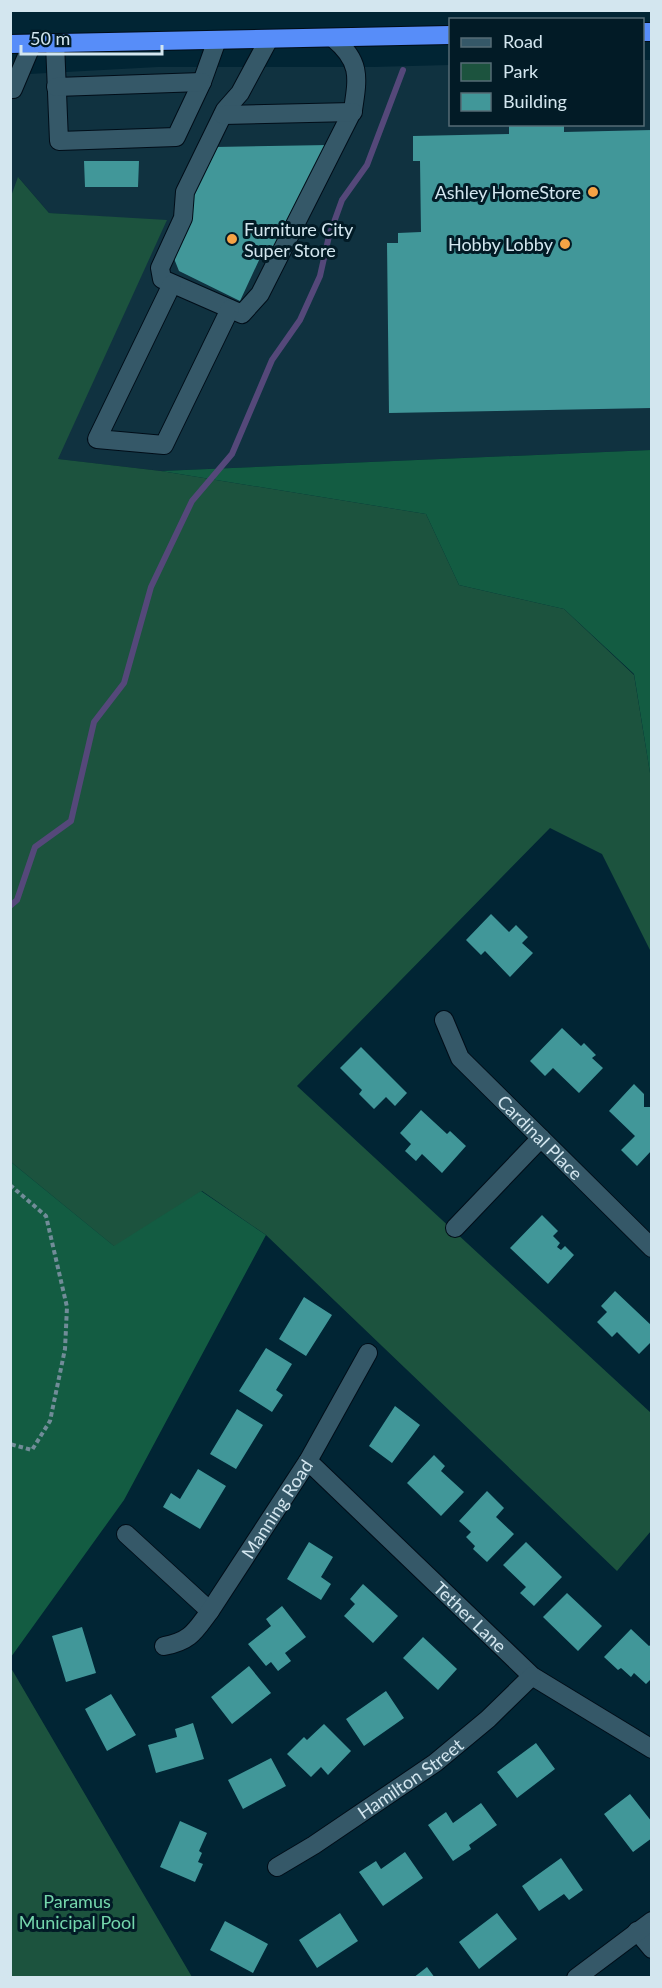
<svg xmlns="http://www.w3.org/2000/svg" width="662" height="1988" viewBox="0 0 662 1988" font-family="Lato,sans-serif">
<style>
.built{fill:#103240}
.green{fill:#1c533e}
.forest{fill:#135c42}
.lines{fill:none;stroke-linecap:round;stroke-linejoin:round}
.stream{stroke:#55487a;stroke-width:6}
.building{fill:#419799}
.minor-casing{stroke:#000d18;stroke-width:20}
.highway-casing{stroke:#000d18;stroke-width:20}
.path{stroke:#718c98;stroke-width:4;stroke-dasharray:4.5 3;stroke-linecap:butt}
.minor{stroke:#355868;stroke-width:18}
.highway{stroke:#578df9;stroke-width:18}
.poi-dot{fill:#f5a345;stroke:#021b26;stroke-width:2}
.labels{text-anchor:middle;dominant-baseline:central;stroke-width:6;stroke-linejoin:round;paint-order:stroke}
.poi-label{font-size:18px;fill:#d3e6ef;stroke:#021b26;text-anchor:end}
.street-label{font-size:18px;fill:#d3e6ef;stroke:#021b26}
.park-label{font-size:18px;fill:#74d6ac;stroke:#021b26}
</style>
<rect width="100%" height="100%" fill="#012534"/>
<path class="built" d="M643,60h8v390l-490,21 -104,-12 109,-238 -117,-8 -30,-35 -8,21v-124l147,-8h215l77,-2v59h192z"/>
<path class="green" d="M18,177l31,36 118,7 -109,239 103,12 265,43 33,71 105,24 70,66 17,104v173l-49,-98 -52,-26 -253,258 354,327v118l-34,40 -351,-336 -64,-44 -87,56 -104,-85 -1,-963z
M11,1668l181,309h-181z"/>
<path class="forest" d="M651,450v329l-17,-105 -70,-65 -105,-24 -33,-71 -265,-43z
M11,1162l103,84 87,-55 65,44 -142,265 -113,157z"/>
<g class="lines">
<path class="stream" d="M10,906l7,-6 18,-53 36,-26 23,-99 30,-39 27,-96 41,-86 40,-47 40,-94 28,-40 20,-44 9,-40 13,-36 25,-35 36,-95"/>
</g>
<path class="building" d="M509,124h55v8l88,-2v30h-2l2,248 -263,5 -2,-170h11v-10l23,-1 -1,-71h-7v-25l96,-2z
M329,145l-58,119 -11,-6 -20,43 -61,-30 -6,-15 16,-55 26,-54z
M84,161h55l-1,26h-53z
M491,914l18,18 7,-7 12,12 -6,6 11,10 -23,24 -25,-26 -4,4 -15,-15z
M562,1028l19,18 3,-3 12,12 -4,3 11,10 -24,25 -26,-25 -8,8 -15,-15z
M361,1047l46,46 -12,13 -9,-9 -12,12 -15,-15 3,-4 -22,-22z
M634,1084l10,10v13h8v43l-15,16 -16,-16 14,-14 -26,-25z
M421,1110l26,24 3,-3 16,15 -24,27 -20,-19 -6,7 -11,-10 6,-7 -11,-11z
M542,1215l16,16 -5,5 7,7 -3,4 4,3 4,-4 9,9 -26,29 -38,-36z
M615,1291l37,35v15l-13,13 -22,-22 -5,5 -15,-15 10,-10 -6,-6z
M304,1297l28,18 -26,41 -27,-17z
M266,1348l26,16 -16,26 7,5 -11,17 -33,-21z
M395,1406l25,19 -28,38 -23,-17z
M237,1409l26,16 -27,44 -26,-15z
M434,1455l11,11 -4,5 23,21 -23,24 -34,-33z
M198,1469l28,17 -26,43 -37,-22 8,-14 9,6z
M487,1491l17,17 -8,9 18,17 -27,28 -14,-13 2,-3 -9,-9 5,-5 -12,-11z
M309,1542l24,15 -12,20 10,7 -10,16 -34,-21z
M526,1542l36,35 -28,29 -14,-13 6,-6 -23,-22z
M363,1584l35,32 -25,27 -29,-27 11,-12 -5,-5z
M567,1593l35,33 -24,25 -35,-34z
M282,1606l24,31 -21,16 6,8 -13,10 -7,-9 -5,4 -18,-22 23,-18 -5,-7z
M82,1627l14,46 -30,9 -14,-46z
M631,1629l18,17 3,-2v34l-6,6 -12,-11 -3,4 -10,-9 -3,2 -14,-13z
M423,1637l34,32 -19,21 -35,-32z
M249,1666l22,27 -39,31 -21,-27z
M386,1691l18,27 -40,28 -18,-27z
M111,1694l25,41 -29,16 -22,-42z
M193,1723l11,36 -48,14 -8,-28 29,-8 -2,-8z
M324,1724l27,27 -23,24 -7,-8 -10,10 -24,-23 17,-17 3,3z
M536,1743l19,26 -38,29 -20,-26z
M271,1758l15,28 -43,23 -15,-29z
M630,1794l22,28v16l-19,14 -29,-38z
M481,1803l16,22 -28,20 2,4 -18,12 -25,-36 18,-13 7,11z
M180,1821l27,12 -8,18 3,2 -4,9 5,2 -8,18 -35,-15z
M405,1852l18,26 -40,28 -24,-34 17,-11 5,8z
M561,1858l22,32 -14,10 -5,-6 -25,17 -17,-25z
M340,1913l18,28 -41,27 -18,-28z
M497,1913l20,26 -38,30 -20,-27z
M225,1921l43,23 -15,29 -43,-23z
M427,1967l8,11h-22z"/>
<g class="lines">
<defs>
<g id="minor">
<path d="M269,39l-29,54 -15,17 -40,82 -2,26 -23,50 2,11 80,35 18,-20 93,-184c5,-33 8,-49 -20,-72"/>
<path d="M55,43l4,98 117,-4 26,-55 15,-42"/>
<path d="M56,87l146,-5"/>
<path d="M10,89h3l19,-45"/>
<path d="M223,115l130,-3"/>
<path d="M172,284l-75,155 67,6 66,-136"/>
<path id="s1" d="M444,1020l16,38 192,190"/>
<path d="M455,1228l86,-90"/>
<path id="s2" d="M308,1461l224,215 120,73"/>
<path d="M126,1534l84,77"/>
<path id="s3" d="M164,1646c27,-5 31,-15 46,-35l98,-150 60,-108"/>
<path id="s4" d="M277,1867l37,-22 121,-82 53,-44 44,-43"/>
<path d="M637,1931l15,18"/>
<path d="M576,1978l76,-57"/>
</g>
<path id="highway" d="M642,32h10
M10,44l440,-9"/>
</defs>
<use href="#minor" class="minor-casing"/>
<use href="#highway" class="highway-casing"/>
<path class="path" d="M10,1185l36,31 21,91 -2,42 -15,72 -18,29 -22,-6"/>
<use href="#minor" class="minor"/>
<use href="#highway" class="highway"/>
</g>
<g class="poi-dot">
<circle cx="593" cy="192" r="6"/>
<circle cx="232" cy="239" r="6"/>
<circle cx="565" cy="244" r="6"/>
</g>
<g class="labels">
<g class="poi-label">
<text x="581" y="192">Ashley HomeStore</text>
<text x="244" y="229" text-anchor="start">Furniture City<tspan x="244" dy="21">Super Store</tspan></text>
<text x="553" y="244">Hobby Lobby</text>
</g>
<g class="street-label">
<text stroke="none"><textPath href="#s1" startOffset="154">Cardinal Place</textPath></text>
<text stroke="none"><textPath href="#s3" startOffset="182">Manning Road</textPath></text>
<text stroke="none"><textPath href="#s2" startOffset="225">Tether Lane</textPath></text>
<text stroke="none"><textPath href="#s4" startOffset="160">Hamilton Street</textPath></text>
</g>
<g class="park-label">
<text x="77" y="1901">Paramus<tspan x="77" dy="21">Municipal Pool</tspan></text>
</g>
</g>
<rect width="662" height="1988" fill="none" stroke="#d3e6ef" stroke-width="24"/>
<rect x="449" y="18" width="195" height="108" fill="#021b26" stroke="#566c76" stroke-width="1.5"/>
<rect x="461" y="38" width="30" height="9" fill="#355868" stroke="#566c76" stroke-width="1.5"/>
<text x="503" y="48" font-size="18" fill="#d3e6ef">Road</text>
<rect x="461" y="63" width="30" height="18" fill="#1c533e" stroke="#566c76" stroke-width="1.5"/>
<text x="503" y="78" font-size="18" fill="#d3e6ef">Park</text>
<rect x="461" y="93" width="30" height="18" fill="#419799" stroke="#566c76" stroke-width="1.5"/>
<text x="503" y="108" font-size="18" fill="#d3e6ef">Building</text>
<path d="M21 45v9h141v-9" fill="none" stroke="#d3e6ef" stroke-width="3"/>
<text x="30" y="45" font-size="18" fill="#d3e6ef" stroke="#021b26" stroke-width="4.5" paint-order="stroke">50 m</text>
</svg>
